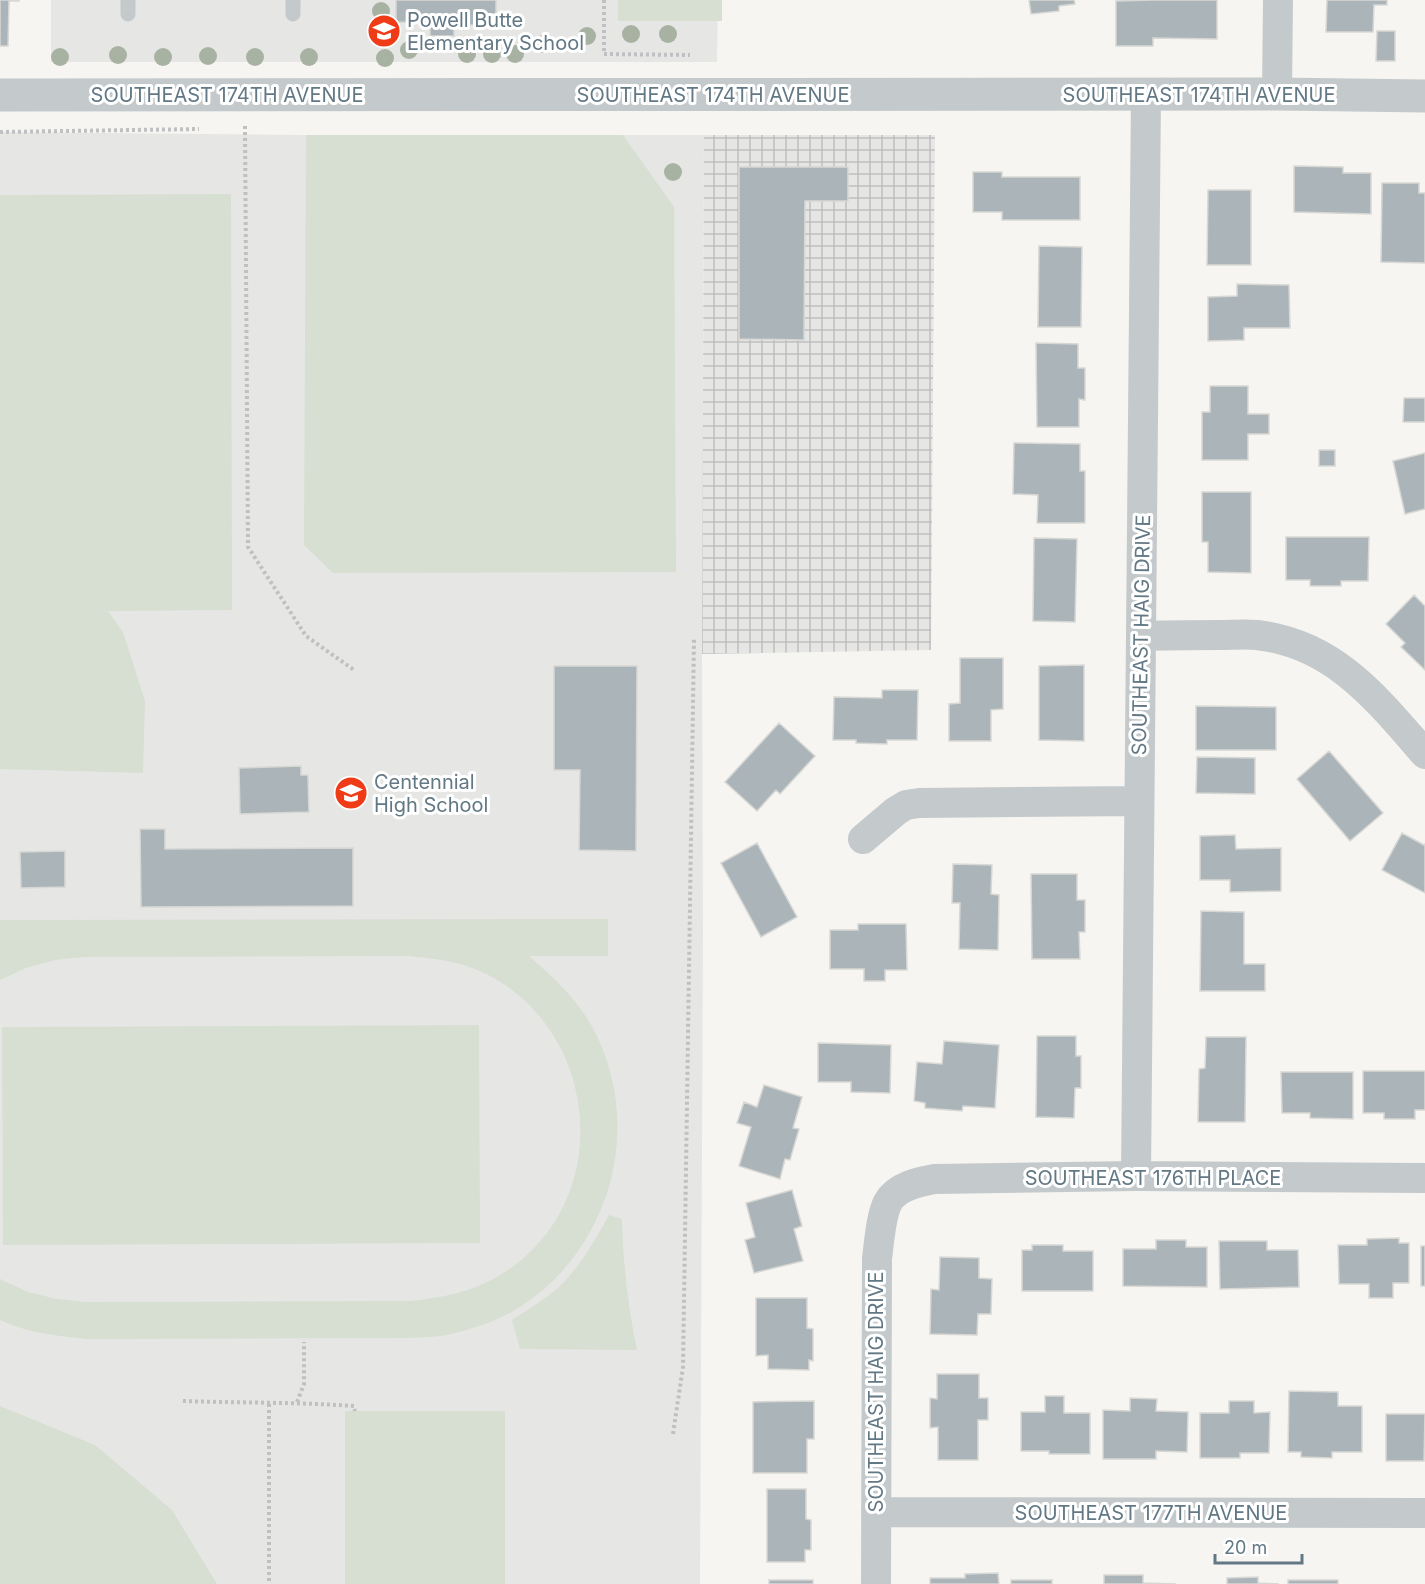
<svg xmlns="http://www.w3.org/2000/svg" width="1425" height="1584" viewBox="0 0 1425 1584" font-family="Inter,sans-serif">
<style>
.built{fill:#e6e7e5}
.industrial{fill:url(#industrial-grid)}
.garden{fill:#d7ded2}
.building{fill:#abb5b9;stroke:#d7d7d4;stroke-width:1.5}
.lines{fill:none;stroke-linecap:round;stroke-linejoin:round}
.path{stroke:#bec0c2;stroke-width:4;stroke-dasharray:3 3;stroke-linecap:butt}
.service{stroke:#c4c9cb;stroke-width:15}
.minor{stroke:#c4c9cb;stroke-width:30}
.tertiary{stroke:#c4c9cb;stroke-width:33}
.tree{fill:#a8b2a2}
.labels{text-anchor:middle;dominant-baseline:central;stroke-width:6;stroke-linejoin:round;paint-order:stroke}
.poi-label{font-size:20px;fill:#627885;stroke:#fff;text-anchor:start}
.street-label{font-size:20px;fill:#627885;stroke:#fff}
</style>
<defs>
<pattern id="industrial-grid" width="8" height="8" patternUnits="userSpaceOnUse" patternTransform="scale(1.5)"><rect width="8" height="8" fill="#e6e7e5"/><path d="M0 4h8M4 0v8" fill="none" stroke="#bec0bf"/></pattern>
</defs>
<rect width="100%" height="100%" fill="#f6f5f1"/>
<path class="built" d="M51,0h667l-1,62h-666z
M0,132l306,3h398l-2,519 1,278 -3,652h-700z"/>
<path class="industrial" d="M704,135h231l-4,515 -229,4z"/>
<path class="garden" d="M618,0h104v21h-104z
M306,135h317l51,72 2,365 -343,1 -29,-28z
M231,194l1,416 -124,1 15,21 22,69 -2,72 -143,-4v-574z
M608,919v37h-79c23,20 45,40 61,67 57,99 22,229 -75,287 -20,12 -45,20 -68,25 -12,2 -25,2 -37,3l-323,1c-31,-3 -59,-6 -87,-19v-41l28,13 29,7 29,3 324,-1c42,-4 77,-13 110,-40 101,-83 70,-252 -53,-295 -19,-6 -39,-8 -59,-10l-323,1 -30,3 -29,8 -26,12v-60z
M479,1025l1,218 -477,2 -1,-218z
M609,1215l13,4c1,44 6,88 15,131l-117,-1 -8,-29c20,-13 44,-27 59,-46 15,-18 27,-39 38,-59z
M0,1406l95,39 77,65 45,74h-217z
M345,1411h160v173h-160z"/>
<path class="building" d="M0,0h19v1h-10l-1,45h-8z
M396,0h100v25h-42v11h-24v-13l-34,-1z
M1029,0h45l1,4 -16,2v5l-28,3z
M1153,0h64v39l-64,-1v8h-37v-45z
M1327,0h60v5h-13l-1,27h-47z
M1377,31h18v30h-19z
M1294,166l49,1v6h28v41l-77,-2z
M739,167h109v34h-43l-1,139 -65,-1z
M973,172h29v5h78v43h-78v-8h-29z
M1382,183h37v10h6v70l-44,-1z
M1208,190h43v75h-44z
M1039,246l43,1 -1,80h-43z
M1237,284l52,1 1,43h-46v12l-36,1v-44l29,-1z
M1036,343l42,1v24h7v32l-6,-1v28h-42z
M1210,386h38v28h21v20h-21v26h-46v-48h8z
M1404,398h21v24h-22z
M1014,443l66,1v27h5v52h-48l1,-28 -25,-1z
M1319,450h16v16h-16z
M1425,453v56l-20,5 -12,-53z
M1202,492h49v81l-43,-1v-30h-6z
M1286,537h83l-1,44h-27v5h-31v-6h-24z
M1034,538l43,1 -2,83 -42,-1z
M1414,595l11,11v64l-24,-23 4,-4 -19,-19z
M960,658h43v51l-12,1v31h-42v-37l11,-1z
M1084,665v76l-45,-1v-74z
M554,666h83l-1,185 -57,-1 1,-80h-26z
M882,690h36l-1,50h-30v4l-31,-1v-3h-23l1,-43 48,1z
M1196,706l80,1v43h-80z
M779,723l36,33 -35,38 -4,-4 -19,21 -32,-29z
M1329,751l54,62 -33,28 -53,-62z
M1197,757l58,1v36l-59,-1z
M301,766v9h7l1,37 -69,2 -1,-46z
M140,829h25v20l188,-1v58l-212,1z
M1402,833l22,12 1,-1v49l-43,-23z
M1235,835l1,14 45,-1v43l-51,1v-12h-30v-44z
M757,843l40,74 -36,20 -40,-74z
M65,851v36l-44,1 -1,-36z
M953,864l39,1 -1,29 8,1 -1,55 -39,-1 1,-46h-8z
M1031,874h46v26h8v32h-6l1,27h-48z
M1201,911l43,1v52h21v27h-65z
M858,924h48l1,46h-22v11h-21v-12h-34v-39h28z
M1037,1036h39v20h5v32h-6l-1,30 -38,-1z
M1206,1037h40l-1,85h-47l1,-53 6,-1z
M944,1041l55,4 -4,63 -32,-2 -1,5 -37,-3v-5l-11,-2 3,-39 25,2z
M818,1043l73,2 -1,48 -39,-1v-10h-33z
M1363,1071h62v39h-10v9h-31v-6h-21z
M1281,1072h72v47l-43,-1v-5h-28z
M764,1085l38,12 -9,31 6,1 -9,31 -5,-1 -5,20 -41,-13 12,-39 -14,-4 7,-21 13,5z
M792,1190l10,36 -8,3 9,32 -49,12 -9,-33 10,-3 -9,-34z
M1399,1238v5h10v40h-16v15h-24v-14h-30l-1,-39h29v-6z
M1156,1240h30v7h21v40l-84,-1v-37h33z
M1219,1241h48v9h31l1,37 -79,2z
M1032,1245h31v6h30v40h-71v-41h10z
M1421,1246h4v40h-4z
M940,1257l39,1v20l13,1 -1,35h-13l-1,21 -47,-1 1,-45 8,1z
M756,1298h51v30l6,1v32l-4,-1v10l-41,-1v-14l-12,1z
M937,1374h42v24h9v22h-10v40h-40v-33l-8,1v-30l7,1z
M1289,1391l49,1v14h24v46h-30v6l-31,-1v-5h-13z
M1045,1396h19v17h26v41h-41v-3h-28v-39h24z
M1130,1398l27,1 -1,12 32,1 -1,40 -31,-1v8h-53v-49l27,1z
M814,1401v38h-7v34h-54v-71z
M1229,1401h25v12l16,-1 -1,41h-29v5h-40v-45h29z
M1386,1414h39l-1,47h-38z
M767,1489h39v30l5,1v30h-6v12h-38z
M998,1573l1,11h-69v-6h35v-4z
M1104,1575h39v8l33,1h-72z
M1258,1577v6l21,1h-52v-6z
M769,1580h44v4h-44z
M1011,1580h41v4h-41z
M1288,1580h50v4h-50z"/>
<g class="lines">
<path class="path" d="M604,0v54l86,1
M245,126l3,421 58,89 48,34
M0,132l199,-3
M183,1401c57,2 114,1 171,5l1,5
M297,1402l7,-18v-42
M269,1404v180
M673,1434l10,-67 11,-729"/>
<path class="service" d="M128,0v14
M293,0v14"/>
<path class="minor" d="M1277,94l1,-94
M1142,636c26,-1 52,-1 78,-1 12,0 25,-1 37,0 78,9 120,64 168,119
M863,839l33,-28 10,-6 13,-2 220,-2
M1136,1176l10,-1082
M876,1512l549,1
M876,1584l1,-325c2,-16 4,-44 11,-57 9,-16 31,-20 47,-23l201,-3 289,2"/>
<path class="tertiary" d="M0,95l1277,-1 148,2"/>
</g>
<g class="tree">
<circle cx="381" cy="11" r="9"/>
<circle cx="631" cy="34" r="9"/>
<circle cx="668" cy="34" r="9"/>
<circle cx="587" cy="36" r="9"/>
<circle cx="543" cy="44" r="9"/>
<circle cx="409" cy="50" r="9"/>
<circle cx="467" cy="54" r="9"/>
<circle cx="492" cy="54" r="9"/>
<circle cx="515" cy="54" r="9"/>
<circle cx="118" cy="55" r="9"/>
<circle cx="208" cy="56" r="9"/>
<circle cx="60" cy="57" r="9"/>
<circle cx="163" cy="57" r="9"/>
<circle cx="255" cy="57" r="9"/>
<circle cx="309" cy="57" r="9"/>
<circle cx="385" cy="58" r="9"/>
<circle cx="673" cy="172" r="9"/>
</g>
<defs>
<symbol id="school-disc" viewBox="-11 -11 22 22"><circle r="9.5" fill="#f03b17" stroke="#fff"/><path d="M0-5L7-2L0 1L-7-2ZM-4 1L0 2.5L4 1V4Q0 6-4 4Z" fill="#fff"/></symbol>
</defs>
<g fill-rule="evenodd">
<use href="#school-disc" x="365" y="12" width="38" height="38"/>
<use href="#school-disc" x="332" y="774" width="38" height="38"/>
</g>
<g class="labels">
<g class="poi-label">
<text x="407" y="20">Powell Butte<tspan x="407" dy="23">Elementary School</tspan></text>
<text x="374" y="782">Centennial<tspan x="374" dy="23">High School</tspan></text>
</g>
<g class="street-label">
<text x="227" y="95">SOUTHEAST 174TH AVENUE</text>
<text x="713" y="95">SOUTHEAST 174TH AVENUE</text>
<text x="1199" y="95">SOUTHEAST 174TH AVENUE</text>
<text transform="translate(1141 635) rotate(-89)">SOUTHEAST HAIG DRIVE</text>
<text x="1153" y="1178">SOUTHEAST 176TH PLACE</text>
<text transform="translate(876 1392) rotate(-90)">SOUTHEAST HAIG DRIVE</text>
<text x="1151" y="1513">SOUTHEAST 177TH AVENUE</text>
</g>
</g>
<path d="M1215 1554v9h87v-9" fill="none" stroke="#627885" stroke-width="3"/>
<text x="1224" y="1554" font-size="18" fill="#627885" stroke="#ffffff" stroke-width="4.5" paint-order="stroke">20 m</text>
</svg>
